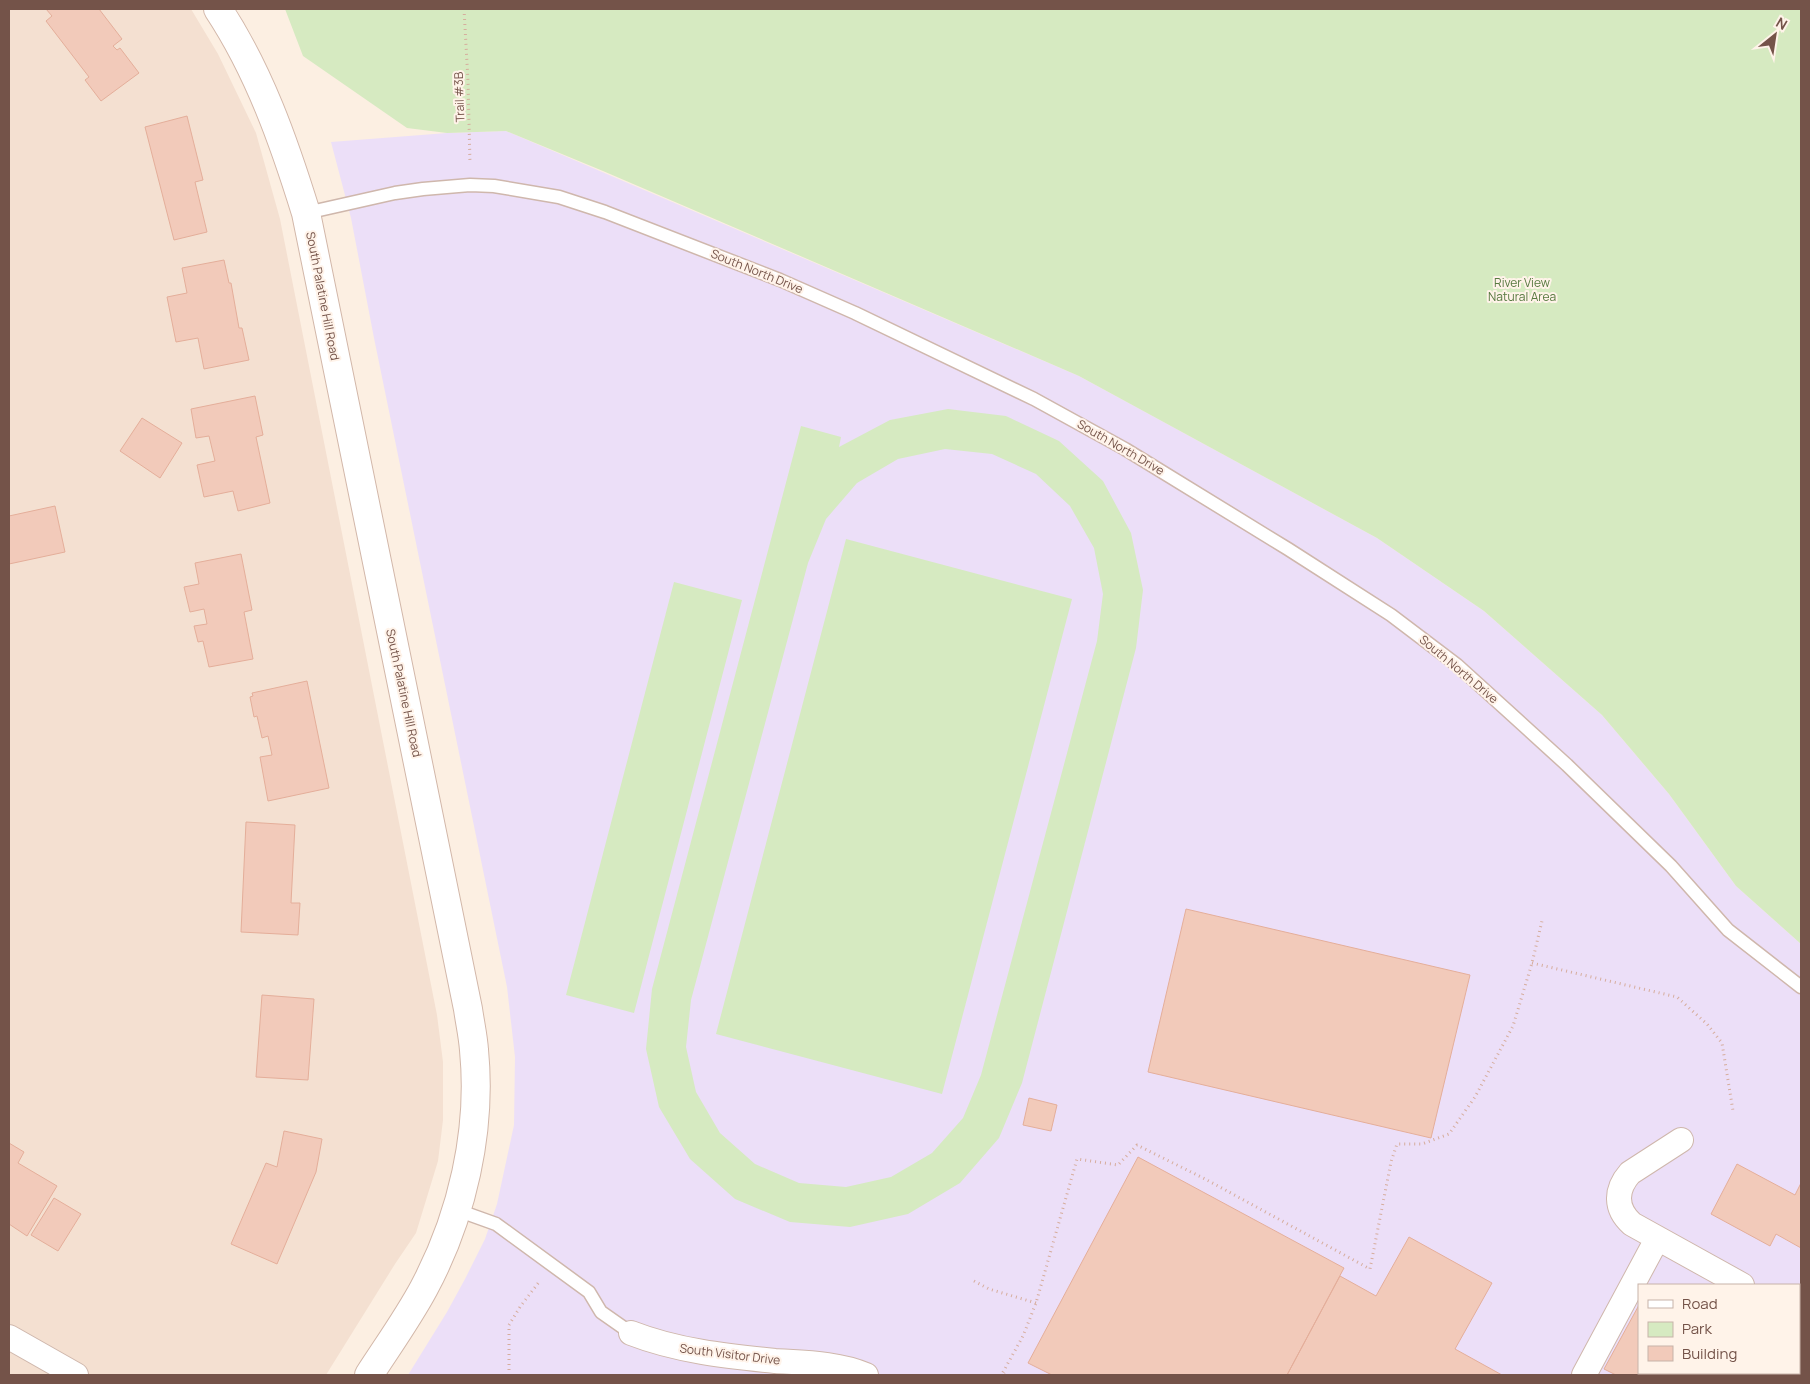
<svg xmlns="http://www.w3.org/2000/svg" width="1810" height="1384" viewBox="0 0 1810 1384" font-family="Manrope,sans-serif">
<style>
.residential{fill:#f4e0d1}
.education{fill:#ecdff8;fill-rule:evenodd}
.green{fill:#d6eac1;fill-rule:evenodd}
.building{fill:#f2caba;stroke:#e4ae9a}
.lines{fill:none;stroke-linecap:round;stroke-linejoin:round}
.lane-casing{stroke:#cfb7ac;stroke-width:15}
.street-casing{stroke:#cfb7ac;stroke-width:26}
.secondary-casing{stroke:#d2b7a9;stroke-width:30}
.path{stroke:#d6ad9d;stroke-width:3;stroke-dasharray:1 4;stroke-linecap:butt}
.lane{stroke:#fff;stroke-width:12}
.street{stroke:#fff;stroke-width:24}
.secondary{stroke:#fff;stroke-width:28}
.labels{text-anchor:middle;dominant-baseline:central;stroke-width:4;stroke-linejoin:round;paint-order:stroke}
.street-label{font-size:12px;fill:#745349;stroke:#fff3e9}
.park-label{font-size:12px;fill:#587a41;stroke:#fff3e9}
</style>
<rect width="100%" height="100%" fill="#fcefe2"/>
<path class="residential" d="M9,9h182l27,45 38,79 24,86 157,796 6,47v58l-5,41 -22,72 -21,31 -69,111h-317z"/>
<path class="education" d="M506,131l573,245 298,162 107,73 118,104 67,79 67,92 65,58v431h-1393l39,-63 18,-33 20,-40 12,-35 17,-79 1,-68 -8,-70 -133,-649 -23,-120 -20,-76 116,-9zM1639,1285h160v88h-160z"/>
<path class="green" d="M285,9h1516v935l-65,-58 -67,-92 -67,-79 -118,-104 -107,-73 -298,-162 -476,-205 -97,-40 -59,2 -40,-5 -104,-72z
M948,409l58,7 53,25 44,40 28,52 12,57 -7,58 -114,435 -23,55 -39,45 -52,31 -58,13 -60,-5 -55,-23 -45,-40 -31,-52 -13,-58 6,-60 149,-563 40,11 -2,10 51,-27zM945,449l47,5 44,20 34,32 24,42 9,46 -6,47 -116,434 -18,43 -31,35 -41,24 -45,10 -47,-4 -44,-19 -35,-31 -24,-41 -10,-45 5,-47 117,-437 18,-44 31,-36 41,-24z
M846,539l226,60 -130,495 -226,-60z
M674,582l68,18 -108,413 -68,-18z"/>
<path class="building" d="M46,9h53l23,30 -9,7 4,4 3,-2 19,25 -38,28 -16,-21 4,-3 -43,-56 6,-5z
M187,116l16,64 -8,2 12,50 -33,8 -29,-113z
M224,260l5,23h2l8,45h3l7,32 -45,9 -6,-31 -22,4 -9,-45 20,-4 -5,-25z
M255,396l8,39 -7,2 14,66 -32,8 -5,-20 -29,6 -7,-32 18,-4 -6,-25 -13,2 -5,-29z
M142,418l40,25 -22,35 -40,-27z
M55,506l10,46 -56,12v-48z
M241,554l11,56 -8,2 9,47 -44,8 -6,-26 -5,1 -4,-16 13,-2 -3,-15 -14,3 -6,-25 15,-3 -4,-21z
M307,681l22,107 -61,13 -8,-44 12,-2 -4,-19 -6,2 -5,-22 -3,1 -4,-20 3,-1 -1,-3z
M246,822l49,3 -4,78h9l-2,32 -57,-3z
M1186,909l284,66 -39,163 -283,-66z
M262,995l52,4 -6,81 -52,-3z
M1029,1098l28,7 -6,26 -28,-6z
M284,1131l38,8 -6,33 -39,92 -46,-20 35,-81 11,4z
M9,1143l15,9 -6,11 39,23 -30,50 -18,-12z
M1138,1157l206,111 -57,107h-235l-24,-12z
M1737,1164l58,31 6,-12v65l-25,-14 -6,12 -59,-32z
M54,1198l27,16 -23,37 -27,-16z
M1409,1237l83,46 -37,66 47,26h-215l53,-99 36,20z
M1639,1305v68h129l-1,2h-151l-12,-6z"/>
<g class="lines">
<defs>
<path id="lane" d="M306,213l89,-20 28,-4 47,-4 24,1 65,11 46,15 175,68 75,33 179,86 91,50 163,100 103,66 66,50 110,100 104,101 57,64 73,57
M457,1210l39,14 93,68 12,20 30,21"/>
<path id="street" d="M1681,1140l-51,33c-15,17 -15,36 2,51l110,61
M1799,1316l2,1
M631,1333c46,18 95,23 144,28 30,2 62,2 91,14
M9,1337l67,38
M1584,1375l73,-136"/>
<path id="secondary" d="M218,9c41,62 66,133 88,204l162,796c2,14 5,27 6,41 8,81 -12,167 -50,238 -16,30 -37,59 -55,87"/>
</defs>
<use href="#lane" class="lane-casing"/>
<use href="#street" class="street-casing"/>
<use href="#secondary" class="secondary-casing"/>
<path class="path" d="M464,9l4,72 2,82
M1532,963l145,34 30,27 15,19 11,68
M974,1281l15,8 47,14
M509,1375v-50l11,-18 19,-25
M1005,1375l-3,-1 21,-38 13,-33 41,-144 41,6 19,-20 70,35 163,89 21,-107 6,-18h25l27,-10 26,-37 38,-71 19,-63 10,-42"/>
<use href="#lane" class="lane"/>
<use href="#street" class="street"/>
<use href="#secondary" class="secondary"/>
</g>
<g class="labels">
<g class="street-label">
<text transform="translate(459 97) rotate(-92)">Trail #3B</text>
<text transform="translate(757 271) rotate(22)">South North Drive</text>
<text transform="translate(323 296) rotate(79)">South Palatine Hill Road</text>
<text transform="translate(1121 447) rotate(30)">South North Drive</text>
<text transform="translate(1459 669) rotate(40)">South North Drive</text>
<text transform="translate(404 693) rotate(78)">South Palatine Hill Road</text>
<text transform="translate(730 1354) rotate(7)">South Visitor Drive</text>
</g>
<g class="park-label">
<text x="1522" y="282">River View<tspan x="1522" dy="14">Natural Area</tspan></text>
</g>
</g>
<rect width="1810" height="1384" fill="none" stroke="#745349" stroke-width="20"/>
<rect x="1638" y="1284" width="162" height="90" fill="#fff3e9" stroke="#c7b3a9"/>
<rect x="1648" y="1300" width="25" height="8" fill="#ffffff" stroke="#c7b3a9"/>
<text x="1682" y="1309" font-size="15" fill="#745349">Road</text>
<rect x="1648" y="1322" width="25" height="15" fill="#d6eac1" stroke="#c7b3a9"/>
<text x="1682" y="1334" font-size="15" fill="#745349">Park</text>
<rect x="1648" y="1346" width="25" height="15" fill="#f2caba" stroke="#c7b3a9"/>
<text x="1682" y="1359" font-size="15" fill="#745349">Building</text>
<g transform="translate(1775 35) rotate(30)" stroke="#fff3e9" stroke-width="4" paint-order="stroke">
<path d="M0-4L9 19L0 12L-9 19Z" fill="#745349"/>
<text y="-8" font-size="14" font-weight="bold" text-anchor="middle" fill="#745349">N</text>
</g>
</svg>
